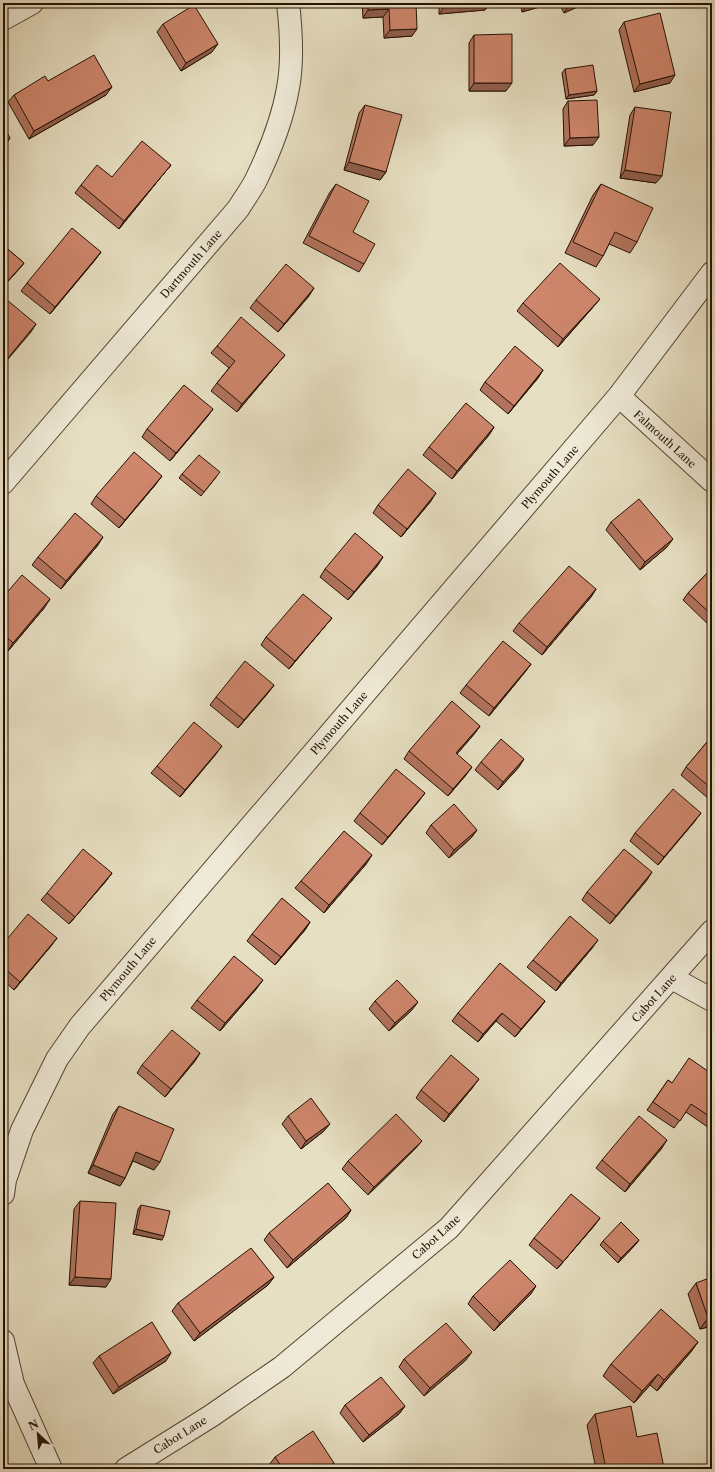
<svg xmlns="http://www.w3.org/2000/svg" width="715" height="1472" viewBox="0 0 715 1472" font-family="'Libre Caslon Text',serif">
<style>
.lines{fill:none;stroke-linecap:round;stroke-linejoin:round}
.street-casing{stroke:#544433;stroke-width:24}
.street{stroke:#efead7;stroke-width:22}
.wall{fill:#b1735d;stroke:#231103}
.shaded-wall{fill:#905e4c;stroke:#231103}
.building{fill:#ce866c;stroke:#231103}
.labels{text-anchor:middle;dominant-baseline:central;stroke-width:3;stroke-linejoin:round;paint-order:stroke}
.street-label{font-size:11px;fill:#231103;stroke:#efead7}
</style>
<rect width="100%" height="100%" fill="#e7dfc2"/>
<filter id="stains"><feTurbulence type="fractalNoise" baseFrequency=".005" numOctaves="4"/><feColorMatrix values="0 0 0 0 .2 0 0 0 0 .09 0 0 0 0 .02 0 0 0 .5 -.17"/></filter>
<radialGradient id="worn" r=".72"><stop offset=".6" stop-color="#630" stop-opacity="0"/><stop offset="1" stop-color="#630" stop-opacity=".3"/></radialGradient>
<g class="lines">
<defs>
<path id="street" d="M3,19l29,-16
M619,396l93,85
M3,483l235,-274c6,-10 13,-19 18,-29 13,-27 27,-63 32,-92 5,-26 3,-59 0,-85
M672,978l40,22
M3,1194l2,-14 17,-50 35,-71 23,-33 539,-630 93,-123
M3,1341l10,43 38,85
M126,1469l85,-53 71,-49 167,-139 263,-297"/>
</defs>
<use href="#street" class="street-casing"/>
<use href="#street" class="street"/>
</g>
<path class="wall" d="M362,3h54l-4,33 -28,2 -1,-21 -20,1z
M439,3h51l-5,7 -46,4z
M520,3h33l-31,9z
M559,3h27l-22,10z
M624,22l46,61 -36,9 -15,-62z
M163,24l49,28 -31,19 -24,-39z
M474,35l32,56h-37v-48z
M565,69l32,22 -3,4 -28,4 -4,-26z
M48,81l58,14 -77,44 -21,-37 6,-7z
M568,101l25,44 -29,1 -1,-37z
M365,105l21,67 -6,8 -36,-10 15,-57z
M635,107l21,76 -36,-5 10,-63z
M171,165l-6,7 -46,57 -44,-36 6,-8 31,-8z
M336,184l28,80 -5,8 -56,-29 27,-51z
M601,184l36,58 -7,11 -21,-9 -6,12 -7,11 -31,-14 28,-58z
M3,245l21,18 -21,24z
M101,252l-6,8 -45,54 -29,-23 6,-8z
M309,296l-31,36 -28,-24 6,-8z
M523,303l71,3 -36,41 -41,-36z
M217,346l62,16 -42,50 -26,-21 6,-8 12,-15 -18,-15z
M543,370l-5,8 -30,36 -28,-24 5,-8z
M213,409l-6,8 -37,44 -28,-24 5,-8z
M494,427l-5,8 -37,44 -29,-24 6,-8z
M182,474l35,2 -16,20 -22,-18z
M156,484l-37,44 -28,-24 5,-8z
M431,501l-30,36 -28,-24 5,-8z
M611,522l56,25 -27,23 -34,-40z
M98,545l-37,44 -29,-24 6,-8z
M378,565l-30,35 -28,-23 5,-8z
M712,568v60l-29,-28 5,-7z
M596,589l-5,8 -49,58 -29,-24 6,-8z
M3,597l42,10 -37,44 -5,-4z
M332,618l-6,7 -37,44 -28,-24 5,-8z
M531,664l-6,8 -36,44 -29,-23 6,-8z
M274,685l-6,8 -30,35 -28,-23 6,-8z
M480,726l-5,7 -18,21 9,21 -18,21 -44,-37 5,-8z
M712,736v59l-3,4 -28,-24 5,-8z
M216,754l-36,43 -29,-24 6,-7z
M481,762l38,5 -21,23 -23,-20z
M419,801l-37,44 -28,-24 6,-8z
M695,821l-37,44 -28,-24 5,-8z
M431,825l46,5 -6,8 -22,20 -23,-25z
M367,863l-43,50 -29,-25 6,-7z
M112,873l-6,8 -37,43 -28,-24 6,-7z
M647,880l-37,44 -28,-24 5,-8z
M310,922l-5,8 -30,35 -28,-24 5,-7z
M57,938l-6,8 -37,44 -11,-10v-36z
M593,947l-37,44 -29,-24 6,-7z
M257,988l-37,43 -29,-23 6,-8z
M375,1001l37,9 -23,21 -20,-22z
M545,1001l-6,8 -24,28 -19,-16 -18,21 -26,-21 6,-8z
M200,1053l-5,8 -30,36 -28,-24 5,-8z
M712,1074v56l-26,-18 -12,16 -27,-18 21,-30 4,3z
M473,1087l-29,35 -28,-24 5,-8z
M119,1106l35,64 -21,-9 -8,17 -5,8 -32,-13 25,-59z
M288,1116l36,15 -23,18 -19,-25z
M416,1148l-48,47 -26,-26 6,-8z
M662,1148l-37,44 -29,-24 6,-8z
M80,1201l26,86 -37,-2 5,-76z
M141,1205l21,35 -29,-6 5,-25z
M351,1210l-5,8 -59,50 -23,-28 5,-7z
M600,1218l-6,8 -37,43 -28,-24 5,-7z
M639,1240l-3,4 -18,19 -18,-18 3,-4z
M274,1277l-6,8 -74,56 -22,-30 6,-8z
M696,1283l16,43 -12,3 -12,-35z
M531,1294l-37,37 -26,-27 5,-8z
M698,1342l-8,11 -33,38 -7,-6 -16,18 -31,-27 8,-12z
M99,1356l67,5 -53,33 -20,-31z
M404,1359l62,1 -42,36 -25,-29z
M345,1405l60,1 -6,8 -36,28 -23,-29z
M595,1414l42,23 27,31 -1,1h-67l-9,-44z
M275,1457l59,6 -4,6h-58l-3,-4z"/>
<path class="shaded-wall" d="M479,3h11l-5,7 -46,4 6,-8z
M530,3h23l-31,9 6,-8z
M574,3h12l-22,10 5,-8z
M389,9l-6,8 -20,1 5,-8z
M417,29l-5,7 -28,2 6,-8z
M218,44l-6,8 -31,19 5,-8z
M675,75l-5,8 -36,9 6,-8z
M474,83h38l-6,8h-37z
M112,87l-6,8 -77,44 5,-8z
M597,91l-3,4 -28,4 3,-4z
M599,137l-6,8 -29,1 6,-8z
M10,138l-5,8 -2,1v-4z
M349,162l37,10 -6,8 -36,-10z
M171,165l-6,7 -46,57 5,-8z
M625,170l37,6 -6,7 -36,-5z
M101,252l-6,8 -45,54 5,-7z
M24,263l-3,4 -18,20 3,-4z
M314,288l-5,8 -31,36 6,-8z
M600,299l-6,7 -36,41 5,-8z
M36,324l-5,8 -28,33v-1z
M285,355l-6,7 -42,50 5,-8z
M543,370l-5,8 -30,36 6,-8z
M213,409l-6,8 -37,44 6,-8z
M494,427l-5,8 -37,44 5,-8z
M162,476l-6,8 -37,44 6,-8z
M436,493l-5,8 -30,36 6,-8z
M103,537l-5,8 -37,44 5,-8z
M673,539l-6,8 -27,23 5,-8z
M383,557l-5,8 -30,35 6,-8z
M596,589l-5,8 -49,58 5,-8z
M50,599l-5,8 -37,44 5,-8z
M332,618l-6,7 -37,44 6,-8z
M531,664l-6,8 -36,44 5,-8z
M274,685l-6,8 -30,35 6,-8z
M480,726l-5,7 -24,28 5,-8z
M222,746l-6,8 -36,43 5,-7z
M524,759l-5,8 -21,23 5,-8z
M472,767l-6,8 -18,21 5,-7z
M425,793l-6,8 -37,44 6,-8z
M701,813l-6,8 -37,44 6,-8z
M477,830l-6,8 -22,20 5,-8z
M372,855l-5,8 -43,50 5,-8z
M652,872l-5,8 -37,44 6,-8z
M112,873l-6,8 -37,43 6,-7z
M310,922l-5,8 -30,35 6,-8z
M57,938l-6,8 -37,44 6,-8z
M598,940l-5,7 -37,44 5,-8z
M263,980l-6,8 -37,43 5,-8z
M545,1001l-6,8 -24,28 6,-8z
M418,1002l-6,8 -23,21 6,-8z
M502,1013l-6,8 -18,21 5,-8z
M200,1053l-5,8 -30,36 6,-8z
M479,1079l-6,8 -29,35 5,-8z
M330,1124l-6,7 -23,18 5,-8z
M667,1140l-5,8 -37,44 5,-8z
M422,1141l-6,7 -48,47 6,-8z
M136,1152l24,10 -6,8 -23,-10z
M93,1165l32,13 -5,8 -32,-13z
M351,1210l-5,8 -59,50 6,-8z
M600,1218l-6,8 -37,43 6,-7z
M136,1229l28,7 -2,4 -29,-6z
M639,1240l-3,4 -18,19 3,-5z
M75,1277l36,2 -5,8 -37,-2z
M274,1277l-6,8 -74,56 6,-8z
M536,1286l-5,8 -37,37 6,-8z
M712,1317v9l-12,3 8,-11z
M698,1342l-8,11 -33,38 7,-11z
M472,1352l-6,8 -42,36 6,-8z
M171,1353l-5,8 -53,33 6,-7z
M658,1374l-8,11 -16,18 8,-12z
M405,1406l-6,8 -36,28 6,-7z
M334,1463l-4,6h-5z"/>
<path class="building" d="M368,3h48l1,26 -27,1 -1,-21 -21,1z
M445,3h34l-34,3z
M568,3h6l-5,2z
M194,5l24,39 -32,19 -23,-39z
M660,13l15,62 -35,9 -16,-62z
M512,34v49h-38v-48z
M94,55l18,32 -78,44 -20,-36 31,-19 3,5z
M593,65l4,26 -28,4 -4,-26z
M597,100l2,37 -29,1 -2,-37z
M365,105l37,10 -16,57 -37,-10z
M635,107l36,5 -9,64 -37,-6z
M3,125l7,13 -7,5z
M142,141l29,24 -47,56 -43,-36 16,-20 15,12z
M336,184l33,17 -16,31 22,12 -11,20 -55,-28z
M601,184l52,24 -16,34 -22,-10 -12,24 -30,-14z
M72,228l29,24 -46,55 -28,-24z
M3,245l21,18 -18,20 -3,-3z
M560,263l40,36 -37,40 -40,-36z
M286,264l28,24 -30,36 -28,-24z
M7,300l29,24 -33,40v-59z
M241,317l44,38 -43,49 -25,-21 18,-22 -18,-15z
M515,346l28,24 -29,36 -29,-24z
M184,385l29,24 -37,44 -29,-24z
M466,403l28,24 -37,44 -28,-24z
M134,452l28,24 -37,44 -29,-24z
M199,455l21,17 -16,20 -22,-18z
M408,469l28,24 -29,36 -29,-24z
M639,499l34,40 -28,23 -34,-40z
M75,513l28,24 -37,44 -28,-24z
M355,533l28,24 -29,35 -29,-23z
M569,566l27,23 -49,58 -28,-24z
M712,568v47l-24,-22z
M22,575l28,24 -37,44 -10,-9v-37z
M303,594l29,24 -37,43 -29,-24z
M503,641l28,23 -37,44 -28,-23z
M245,661l29,24 -30,35 -28,-23z
M452,701l28,25 -24,27 16,14 -19,22 -44,-38z
M194,722l28,24 -37,44 -28,-24z
M712,736v53l-26,-22z
M501,739l23,20 -21,23 -22,-20z
M396,769l29,24 -37,44 -28,-24z
M673,789l28,24 -37,44 -29,-24z
M454,804l23,26 -23,20 -23,-25z
M344,831l28,24 -43,50 -28,-24z
M83,849l29,24 -37,44 -28,-24z
M624,849l28,23 -36,44 -29,-24z
M282,898l28,24 -29,35 -29,-23z
M28,914l29,24 -37,44 -17,-15v-23z
M570,916l28,24 -37,43 -28,-23z
M234,956l29,24 -38,43 -28,-23z
M500,963l45,38 -24,28 -19,-16 -19,21 -25,-21z
M397,980l21,22 -23,21 -20,-22z
M3,999l3,1 -3,7z
M172,1030l28,23 -29,36 -29,-24z
M451,1055l28,24 -30,35 -28,-24z
M689,1058l23,16v44l-21,-14 -11,17 -27,-19 15,-22 4,3z
M311,1098l19,26 -24,17 -18,-25z
M119,1106l55,23 -14,33 -24,-10 -11,26 -32,-13z
M396,1114l26,27 -48,46 -26,-26z
M639,1116l28,24 -37,44 -28,-24z
M328,1183l23,27 -58,50 -24,-27z
M571,1194l29,24 -37,44 -29,-24z
M80,1201l36,2 -5,76 -36,-2z
M141,1205l29,6 -6,25 -28,-7z
M621,1222l18,18 -18,18 -18,-17z
M251,1248l23,29 -74,56 -22,-30z
M510,1260l26,26 -36,37 -27,-27z
M712,1277v40l-4,1 -12,-35z
M661,1309l37,33 -34,38 -6,-6 -16,17 -31,-27z
M152,1322l19,31 -52,34 -20,-31z
M446,1323l26,29 -42,36 -26,-29z
M381,1377l24,29 -36,29 -24,-30z
M631,1406l6,31 20,-4 7,35 -6,1h-52l-11,-55z
M313,1431l21,32 -9,6h-42l-8,-12z"/>
<g class="labels">
<g class="street-label">
<text transform="translate(191 264) rotate(-49)">Dartmouth Lane</text>
<text transform="translate(665 439) rotate(42)">Falmouth Lane</text>
<text transform="translate(550 477) rotate(-49)">Plymouth Lane</text>
<text transform="translate(339 723) rotate(-49)">Plymouth Lane</text>
<text transform="translate(128 969) rotate(-50)">Plymouth Lane</text>
<text transform="translate(654 998) rotate(-48)">Cabot Lane</text>
<text transform="translate(436 1237) rotate(-42)">Cabot Lane</text>
<text transform="translate(180 1435) rotate(-32)">Cabot Lane</text>
</g>
</g>
<rect width="715" height="1472" fill="none" stroke="#e7dfc2" stroke-width="16"/>
<rect x="4" y="4" width="707" height="1464" fill="none" stroke="#231103" stroke-width="2"/>
<rect x="8" y="8" width="699" height="1456" fill="none" stroke="#231103"/>
<g transform="translate(38 1434) rotate(334)" stroke="#efead7" stroke-width="3" paint-order="stroke">
<path d="M0-3L7 15L0 10L-7 15Z" fill="#231103"/>
<text y="-6" font-size="11" font-weight="bold" text-anchor="middle" fill="#231103">N</text>
</g>
<rect width="100%" height="100%" filter="url(#stains)"/>
<rect width="100%" height="100%" fill="url(#worn)"/>
</svg>
